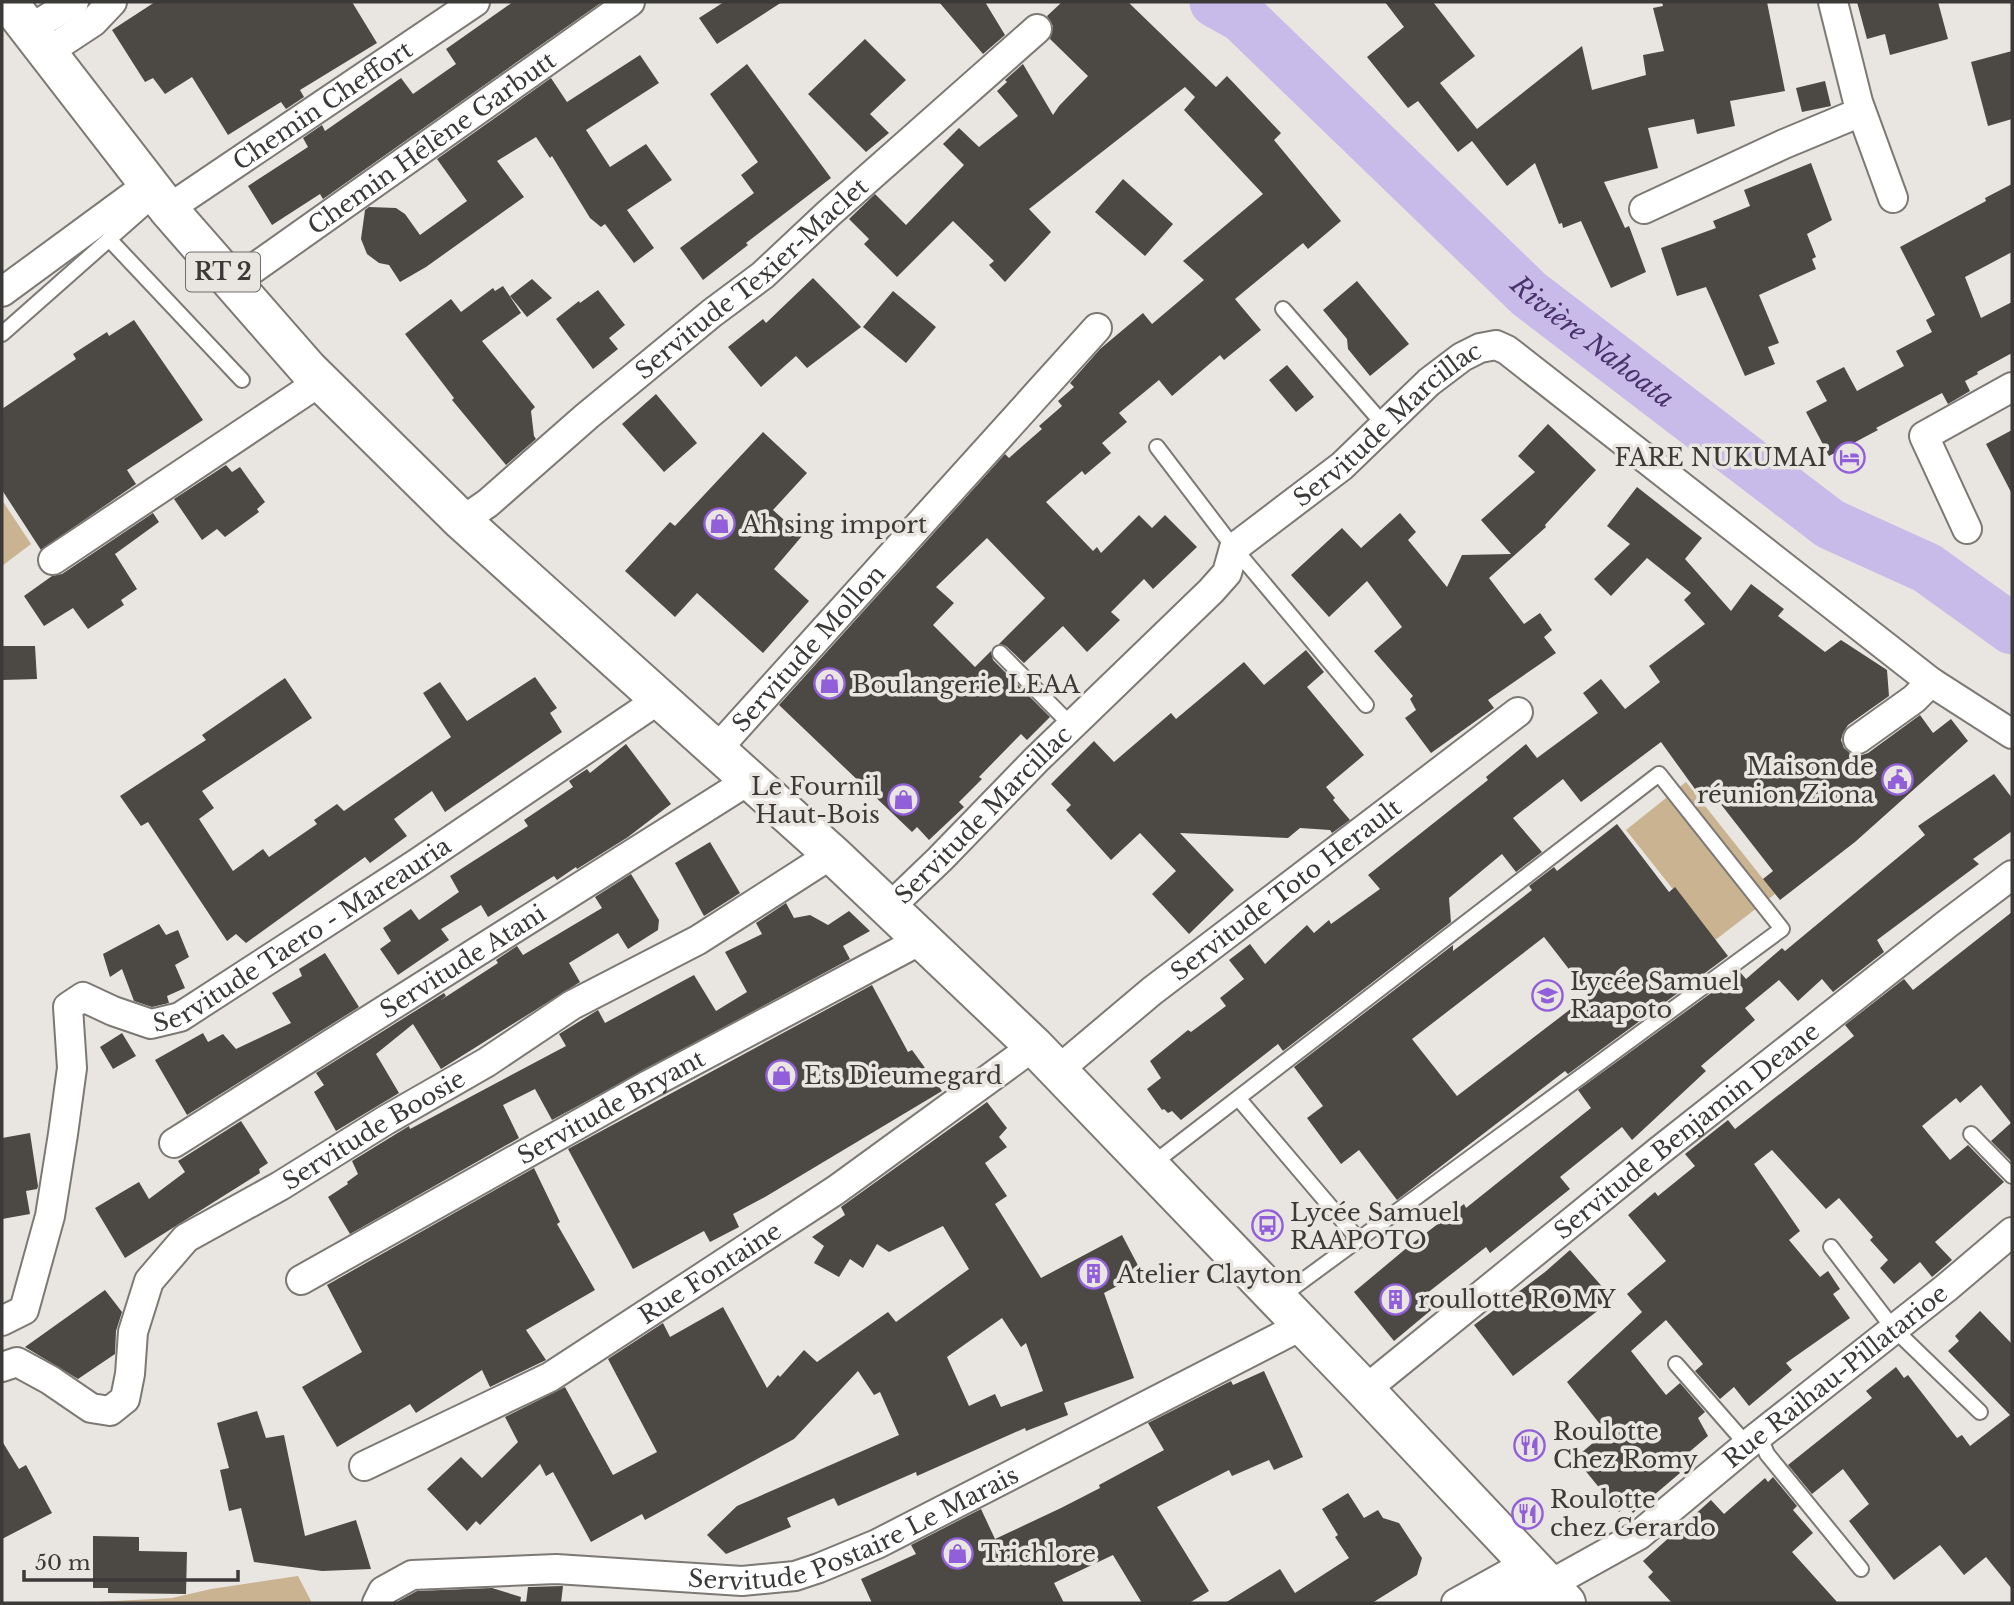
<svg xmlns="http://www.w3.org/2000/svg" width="2014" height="1605" viewBox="0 0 2014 1605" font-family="'Libre Baskerville',serif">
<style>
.green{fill:#cab391}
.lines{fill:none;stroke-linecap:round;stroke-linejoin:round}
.river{stroke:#c9bbe9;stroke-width:51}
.building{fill:#4c4945;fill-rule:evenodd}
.lane-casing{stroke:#7c7975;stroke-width:18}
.street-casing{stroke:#7c7975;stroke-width:32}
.primary-casing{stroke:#7c7975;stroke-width:42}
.lane{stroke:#fff;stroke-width:14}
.street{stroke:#fff;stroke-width:28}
.primary{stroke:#fff;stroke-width:38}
.labels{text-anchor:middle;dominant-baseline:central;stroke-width:7;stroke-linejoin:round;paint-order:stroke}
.shield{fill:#e9e5e0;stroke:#6f6d6a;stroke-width:2}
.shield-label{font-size:23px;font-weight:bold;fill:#3b3a38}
.street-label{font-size:24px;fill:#3b3a38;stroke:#e9e5e0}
.poi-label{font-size:24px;fill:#3b3a38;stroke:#e9e5e0;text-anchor:start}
.water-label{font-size:26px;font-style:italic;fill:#48326b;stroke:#e9e5e0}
</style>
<rect width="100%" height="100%" fill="#e9e5e0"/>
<path class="green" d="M2,500l29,44 -29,22z
M1686,782l89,112 -61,47 -88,-111z
M298,1576l14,27h-236l96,-5 39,-9z"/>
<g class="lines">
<path class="river" id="s1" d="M1215,2l27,15 287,277 301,230 97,44 85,61"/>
</g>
<path class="building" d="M155,2h197l25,41 -77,47 4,7 -18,12 -5,-7 -53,33 -36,-58 -27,17 -12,-16 -8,4 -33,-52z
M513,2h89l-279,197 -3,-5 -48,31 -24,-39 60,-39 -5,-9 19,-13 3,6 76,-53 12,16 43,-30 -10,-15z
M724,2h58l-65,42 -18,-26z
M939,2h46l20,33 -22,19z
M1062,2h66l88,85 11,-11 54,57 -7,7 67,81 -33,28 -5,-6 -68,56 26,31 -37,30 -4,-5 -48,41 -13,-16 -40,33 8,9 -25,21 9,10 -26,22 -3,-4 -36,31 47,49 4,-4 4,6 38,-38 13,13 13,-13 32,32 -44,42 -9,-10 -33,33 9,8 -33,32 -24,-26 -39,37 -18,-17 -7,-2 46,-46 -58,-60 -51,49 18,16 -21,22 42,42 16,-16 2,9 57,57 -23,23 -6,-6 -42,43 3,2 -23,23 5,5 -35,33 -12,-13 -5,5 -133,-127 226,-251 4,4 33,-29 -3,-3 23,-20 -4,-5 16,-14 -4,-4 30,-34 43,-36 9,11 52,-44 -21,-19 80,-67 -79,-84 11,-13 -10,-10 -156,122 22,23 -46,50 -16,-17 5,-4 -41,-40 -56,56 -33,-33 5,-5 -20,-20 26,-25 31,31 58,-60 -21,-21 16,-16 20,19 39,-31 -21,-25 10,-9 -2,-2 18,-16 30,51 6,-9 29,-30 -38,-37 3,-13 -6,-10z
M1385,2h48l42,54 -35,27 37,46 105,-83 10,44 54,-15 -3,-20 21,-4 -11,-43 10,-2 -1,-4h105l18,89 -55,10 5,25 -38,8 -3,-15 -46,9 10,40 -54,14 21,46 4,-2 17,46 -35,16 -30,-67 -18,7 -1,-5 -3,1 -24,-61 -28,23 -35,-45 -14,11 -40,-51 -10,7 -41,-51 37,-30z
M1857,2h81l10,37 -58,16 -5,-21 -18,5z
M865,39l41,41 -36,34 19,19 -23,19 -58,-58z
M2012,51v68l-24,7 -17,-64z
M640,55l19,28 -73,47 24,37 36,-23 26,36 -45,30 27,38 -20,15 -29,-39 -4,3 -11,-9 -38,-62 -2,2 -14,-21 -39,24 27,36 -98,70 -26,15 -11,-17 -10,-2 -12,-9 -6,-15 4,-29 4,-3 27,1 9,6 15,21 47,-34 -30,-42 114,-81 16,24z
M747,64l84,114 -85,65 2,2 -45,35 -23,-32 74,-55 -13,-18 17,-13 -48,-68z
M1825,81l6,25 -29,6 -6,-24z
M1811,163l21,57 -25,14 9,23 -4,2 4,10 -57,26 20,48 -11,4 7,17 -30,12 -39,-89 -29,9 -16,-48 55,-20 -3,-7 37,-15 -6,-16z
M1123,179l50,45 -28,32 -50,-44z
M2012,184v68l-47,25 16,41 31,-16v51l-35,19 1,2 -13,7 5,10 -22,13 -6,-11 -66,35 2,2 -49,26 -23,-44 21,-11 -11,-20 28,-14 13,24 47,-25 -8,-15 36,-19 -6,-12 9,-5 -35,-68 86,-46 -1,-3z
M813,278l48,49 -54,41 -11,-12 -35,31 -33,-40 35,-28 3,4z
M532,279l20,19 -25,19 -17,-21z
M1357,281l52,63 -39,32 -22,-27 -1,-10 -24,-29z
M503,286l18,27 -39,28 53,66 -4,4 3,25 2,3 -30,26 -54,-65 2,-2 -49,-64 46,-35 10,13 32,-24 2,3z
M598,290l27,35 -16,13 9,11 -25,20 -37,-50 23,-18 1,2z
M893,291l43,36 -30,36 -43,-36z
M134,320l69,100 -76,50 9,14 -95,66 -39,-60v-81l74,-50 -3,-5 34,-22 2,4z
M1287,365l27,32 -18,15 -27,-32z
M656,394l41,49 -33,29 -42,-48z
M1548,424l48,46 -51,55 1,2 -57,51 35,46 16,-11 12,17 -8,7 12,16 -68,47 6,8 -63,45 -26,-35 11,-8 -6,-11 3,-3 -39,-45 28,-24 -35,-46 -38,36 -38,-42 51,-47 19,20 39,-35 16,19 -8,8 39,47 15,-32 49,-1 -30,-34 54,-48 -17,-16z
M2012,430v64l-26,-50z
M763,432l44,41 -34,37 29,26 -28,33 35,32 -46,52 -66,-60 -22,24 -50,-46 45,-49 5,4z
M226,465l6,7 8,-5 25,35 -8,7 2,3 -34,25 -8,-8 -15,11 -28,-41z
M1637,487l65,51 -17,21 46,52 20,-27 33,25 -6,7 47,36 16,-12 46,30 2,26 -41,29 -5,8 -2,7 3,8 7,6 8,2 9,-3 52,-38 13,18 18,-14 17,22 -113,101 -75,58 -17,-21 10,-8 -64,-82 -9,7 -39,-54 -80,60 -18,-23 -50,39 29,34 -26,20 -14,-18 -53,44 2,24 -168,129 -5,-7 -97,76 -9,-9 -4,2 -4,-4 -2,1 -15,-21 14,-11 -11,-17 38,-31 3,2 35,-26 -6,-8 24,-19 -15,-19 21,-16 15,20 42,-39 7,8 15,-13 2,4 49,-35 -12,-14 120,-95 -2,-3 40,-33 11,14 61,-45 -15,-20 18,-14 24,30 35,-27 -11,-16 56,-42 -21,-24 7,-7 -44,-35 -36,38 -17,-17 36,-35 -23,-18z
M153,513l6,9 -44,32 22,35 -16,11 3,5 -36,24 -15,-21 -29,18 -20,-30 28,-20 10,-2z
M2,646h33l2,33 -35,1z
M1306,650l18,22 -17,15 57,68 -38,32 9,11 -2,2 17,20 -18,13 -2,-3 -30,-2 -12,10 -108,-5 54,57 -45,44 -37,-40 24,-23 -36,-38 -29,27 -45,-50 5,-5 -20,-21 43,-43 20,21 57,-49 5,6 68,-57 20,23z
M535,677l22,31 -7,5 12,19 -117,80 -13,-21 -38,28 13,17 -37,27 -5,-6 -119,86 -10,-9 -9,7 -79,-119 -7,4 -21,-30 86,-56 -4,-5 83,-57 27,40 -110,73 12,17 -15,11 34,52 30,-22 6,8 48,-33 -3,-4 23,-16 7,7 107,-74 -28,-44 17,-11 27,39z
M626,744l45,60 -43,33 -51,32 -1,-2 -19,13 -3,-4 -66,41 -7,-12 -40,24 8,11 -51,35 -18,-26 11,-8 -8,-13 28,-19 8,11 40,-28 -9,-16 78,-50 -4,-6 49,-33 -4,-6 18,-12 3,4z
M1994,774l18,24v33l-39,28 6,5 -102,76 7,12 -51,40 -11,-13 -24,22 -19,-21 -34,28 10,12 -54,46 5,5 -74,69 -10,-13 -62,50 10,12 -80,64 -4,-6 -60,47 10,12 -42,35 -40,-49 55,-46 55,-42 2,4 125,-100 -13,-18 162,-118 6,7 36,-31 3,3 140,-116 -7,-9z
M1617,824l52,68 6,-5 53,69 -160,118 -3,-3 -168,129 -38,-50 -18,14 -34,-46 16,-12 -29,-39 159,-122v6l79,-61 -3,-4 25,-19 3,4zM1544,937l45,58 -132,101 -45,-57z
M710,842l30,51 -36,23 -29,-53z
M631,874l28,46 -1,10 -30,19 -10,-16 -49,30 11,19 -139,87 -28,-45 -37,30 23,39 -63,38 -22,-39 10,-7 -8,-12 128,-80 2,3 -5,4 57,-37 -2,-3 21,-14 6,9 79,-47 -7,-11z
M786,903l8,15 16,-3 18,10 21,-14 21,20 -27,15 7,13 -298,161 -17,-31 -32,16 16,33 -169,96 -22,-37 20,-13 -1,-2 11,-8 -6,-13 57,-35 1,3 156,-83 -7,-12 39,-24 7,13 89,-48 22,36 31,-19 -22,-40 37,-18 -6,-11z
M2012,912v250l-21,-21 20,-18 -30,-38 -21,18 -4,-5 -34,28 28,34 18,-15 36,37 -69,60 17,18 -20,17 -12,-15 -26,22 -14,-16 8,-8 -18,-20 3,-3 -34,-39 -13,11 -54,-59 -18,14 46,67 -11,9 31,37 8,-6 12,18 -7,5 17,24 -64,45 6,7 -43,36 -15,-19 -14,12 -25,-28 8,-7 -37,-44 -35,31 35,44 14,-12 25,29 -7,6 10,18 -34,29 6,8 -47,40 -6,-8 -8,7 -44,-54 31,-26 -39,-50 75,-70 -15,-18 39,-33 -38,-46 27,-23 3,4 37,-30 -10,-12 43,-34 7,9 119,-93 -9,-11 59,-46 9,11z
M159,924l7,11 12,-5 11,27 -14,8 10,23 -18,8 2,7 -17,4 -18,-6 -12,-32 -12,8 -7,-23z
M325,953l34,54 -172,108 -32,-55 48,-27 5,9 15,-8 13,15 55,-26 -19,-30 30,-17 -3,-7z
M872,985l36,67 4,-2 30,41 -177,106 -32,17 6,13 -29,15 -6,-11 -71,38 -65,-120z
M122,1033l14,23 -23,13 -13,-22z
M987,1102l20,26 -8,9 8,10 -22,16 22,33 -12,8 46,74 81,-43 20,38 -38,20 30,85 -70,25 4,12 -42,16 -1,-3 -108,48 -1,-4 -78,34 -4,-8 -47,20 4,9 -65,27 -19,-19 30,-29 162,-71 -19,-43 -6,3 -16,-24 -64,68 -149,81 -3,-6 -51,28 -38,-70 -7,4 -6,-12 -60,61 -4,-4 -9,10 -40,-42 34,-32 21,21 36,-36 -13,-25 60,-30 48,88 44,-23 -49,-93 55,-36 7,14 53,-30 44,81 11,-13 2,2 24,-27 13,12 71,-50 8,10 73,-53 -26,-43 -54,26 -12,-8 -14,24 -13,-9 -11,18 -25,-14 10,-17 -12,-9 33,-22 -4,-8zM1002,1318l19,29 5,-4 17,48 -42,16 -6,-13 -26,12 -22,-49z
M241,1121l27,42 -9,6 1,4 -135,85 -30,-50 44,-26 10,17 36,-27 -7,-11z
M30,1133l8,53 -1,3 -11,2 4,23 -28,5v-81z
M534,1168l26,54 -3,2 38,66 -69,40 20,30 -56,27 -8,-17 -66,43 -6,-9 -73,43 -35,-60 60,-35 -35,-67z
M1570,1250l43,49 -100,77 -39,-51 71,-53z
M105,1290l17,22 -6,19 -1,23 -37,25 -53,-32z
M1980,1311l32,33v245l-26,-32 -22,18 -24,-30 -46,35 -45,-59 20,-17 -26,-35 -31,25 -24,-29 84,-67 -6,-7 30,-24 8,11 4,-3 49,63 5,-3 8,11 40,-31 -62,-64 11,-10 -4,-5z
M1264,1371l39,86 -29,13 -5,-10 -37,16 -3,-6 -72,37 52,84 -20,12h-47l-29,-48 -59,28 10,20h-192l-11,-24 55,-25 -5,-9 70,-36 14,30 66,-31 39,-20 -1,-3 65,-35 -16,-27 83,-42 2,4z
M257,1411l9,27 18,-3 21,101 51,-16 15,49 -49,2 -68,-9 -13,-54 -12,3 -9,-41 9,-2 -12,-45z
M2,1441l17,28 7,-4 26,48 -50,26z
M1773,1477l24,29 -4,4 20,23 -21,19 46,51h-166l-24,-26 5,-5 -10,-11 68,-61 13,14 41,-36 3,4z
M1348,1493l16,25 14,-8 5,8 16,5 23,35 -5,17 -45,28h-147l55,-34 15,24 54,-35 -14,-21 3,-2 -16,-26z
M93,1536l46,1v14l48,1 -1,42 -78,-1v-5h-15z
M563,1586l-2,17h-35l2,-16z
M492,1588l29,9 -1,6h-125l22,-12z"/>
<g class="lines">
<defs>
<path id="lane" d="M109,239l133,141
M1283,309l102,117
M2,334l155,-137
M1157,447l77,101 132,157
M1000,653l72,73
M1238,1098l120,141
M1971,1134l41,42
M1151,1165l508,-391 123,155 -503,369
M1831,1247l62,81 87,84
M1676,1364l71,81
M1759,1435l8,19 94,115"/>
<g id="street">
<path d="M1833,2l25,100 35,96"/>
<path d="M28,30l46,-28"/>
<path d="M46,53l47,-31 19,-20"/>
<path id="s2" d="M168,209l307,-207"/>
<path d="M1644,209l140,-65 77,-32"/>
<path id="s3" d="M233,283l397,-281"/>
<path d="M2,292l147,-108"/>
<path id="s4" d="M462,521l26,-18 99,-87 125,-103 51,-38 65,-61 209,-185"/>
<path d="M1967,529l-43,-93 88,-49"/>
<path d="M53,560l268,-179"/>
<path d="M1858,739l56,-40 17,-17"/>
<path id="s5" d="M717,749l380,-421"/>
<path id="s6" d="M890,907l50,-48 96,-99 175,-169 16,-18 7,-25 108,-82 87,-84 33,-25 18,-9 16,-3 11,5 424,332 81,52"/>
<path id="s7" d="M1057,1071l95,-80 366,-279"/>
<path id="s8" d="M174,1143l577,-364"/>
<path id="s9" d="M301,1280l349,-196 273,-145"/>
<path id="s10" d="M2,1321l22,-11 26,-94 13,-82 9,-66 -4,-61 15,-10 30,14 38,13 29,-7 236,-153 245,-166"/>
<path id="s11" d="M2,1367l15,-5 33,18 41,28 19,3 15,-12 5,-25 3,-42 16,-51 37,-43 94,-52 106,-66 101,-58 85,-57 126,-65 134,-86"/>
<path id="s12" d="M1365,1390l294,-239 288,-227 65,-49"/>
<path id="s13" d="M364,1466l186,-89 286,-187 198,-144"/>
<path id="s14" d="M377,1603l6,-12 29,-16 144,-6 186,12 53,-5 24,-8 58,-24 426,-219"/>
<path d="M1456,1603l72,-40"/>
<path id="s15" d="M1483,1603l66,-18 90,-50 108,-90 199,-157 66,-56"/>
</g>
<path id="primary" d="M8,2l160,207 140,160 154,152 370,333 202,192 331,344 201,213"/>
</defs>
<use href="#lane" class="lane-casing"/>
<use href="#street" class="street-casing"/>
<use href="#primary" class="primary-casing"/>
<use href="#lane" class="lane"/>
<use href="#street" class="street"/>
<use href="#primary" class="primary"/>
</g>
<defs>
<symbol id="hotel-ring" viewBox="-11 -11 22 22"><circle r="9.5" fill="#e9e5e0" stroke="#905fd9" stroke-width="1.5"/><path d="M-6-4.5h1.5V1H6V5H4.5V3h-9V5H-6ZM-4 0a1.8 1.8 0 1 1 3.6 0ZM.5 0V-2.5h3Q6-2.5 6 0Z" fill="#905fd9"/></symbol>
<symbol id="shop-ring" viewBox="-11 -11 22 22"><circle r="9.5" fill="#e9e5e0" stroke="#905fd9" stroke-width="1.5"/><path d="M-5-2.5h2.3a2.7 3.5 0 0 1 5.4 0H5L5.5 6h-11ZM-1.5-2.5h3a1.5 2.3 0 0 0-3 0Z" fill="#905fd9"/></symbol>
<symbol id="civic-ring" viewBox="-11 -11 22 22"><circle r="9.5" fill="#e9e5e0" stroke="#905fd9" stroke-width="1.5"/><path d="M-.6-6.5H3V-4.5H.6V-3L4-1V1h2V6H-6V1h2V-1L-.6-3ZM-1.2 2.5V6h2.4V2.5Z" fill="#905fd9"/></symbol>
<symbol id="school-ring" viewBox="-11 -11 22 22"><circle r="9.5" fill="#e9e5e0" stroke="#905fd9" stroke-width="1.5"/><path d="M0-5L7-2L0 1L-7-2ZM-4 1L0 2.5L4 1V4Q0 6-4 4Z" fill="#905fd9"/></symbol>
<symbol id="bus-ring" viewBox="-11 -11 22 22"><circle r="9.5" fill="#e9e5e0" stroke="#905fd9" stroke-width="1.5"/><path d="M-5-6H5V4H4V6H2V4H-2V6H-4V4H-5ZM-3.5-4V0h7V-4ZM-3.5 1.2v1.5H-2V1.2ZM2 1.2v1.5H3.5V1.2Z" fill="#905fd9"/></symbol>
<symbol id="building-ring" viewBox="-11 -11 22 22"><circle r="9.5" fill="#e9e5e0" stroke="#905fd9" stroke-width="1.5"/><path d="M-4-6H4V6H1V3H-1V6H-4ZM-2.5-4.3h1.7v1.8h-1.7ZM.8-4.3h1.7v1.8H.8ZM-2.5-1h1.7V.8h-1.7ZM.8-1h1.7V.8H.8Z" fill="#905fd9"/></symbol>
<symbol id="restaurant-ring" viewBox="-11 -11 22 22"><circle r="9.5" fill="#e9e5e0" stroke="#905fd9" stroke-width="1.5"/><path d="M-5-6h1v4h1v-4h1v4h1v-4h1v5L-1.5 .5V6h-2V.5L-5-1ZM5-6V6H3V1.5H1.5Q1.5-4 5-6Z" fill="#905fd9"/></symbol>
</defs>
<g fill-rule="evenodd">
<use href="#hotel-ring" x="1832" y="440" width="35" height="35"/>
<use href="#shop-ring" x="702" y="506" width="35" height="35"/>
<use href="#shop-ring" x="812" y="666" width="35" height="35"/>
<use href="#civic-ring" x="1880" y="762" width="35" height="35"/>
<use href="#shop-ring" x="886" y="782" width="35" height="35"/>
<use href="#school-ring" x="1530" y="978" width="35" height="35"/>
<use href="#shop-ring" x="764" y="1058" width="35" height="35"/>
<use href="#bus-ring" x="1250" y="1208" width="35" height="35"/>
<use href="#building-ring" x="1076" y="1256" width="35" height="35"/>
<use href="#building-ring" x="1378" y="1282" width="35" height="35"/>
<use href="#restaurant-ring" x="1512" y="1428" width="35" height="35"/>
<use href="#restaurant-ring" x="1510" y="1496" width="35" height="35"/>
<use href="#shop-ring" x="940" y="1536" width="35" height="35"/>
</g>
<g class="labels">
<rect class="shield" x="186" y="252.5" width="74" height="39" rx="5"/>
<g class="shield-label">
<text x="223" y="272">RT 2</text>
</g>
<g class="street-label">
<text stroke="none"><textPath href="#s2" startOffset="186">Chemin Cheffort</textPath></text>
<text stroke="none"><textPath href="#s3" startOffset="243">Chemin Hélène Garbutt</textPath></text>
<text stroke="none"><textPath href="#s4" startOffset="378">Servitude Texier-Maclet</textPath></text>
<text stroke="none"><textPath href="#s6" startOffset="698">Servitude Marcillac</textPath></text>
<text stroke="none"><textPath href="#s5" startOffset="136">Servitude Mollon</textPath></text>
<text stroke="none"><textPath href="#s6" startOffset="131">Servitude Marcillac</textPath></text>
<text stroke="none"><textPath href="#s7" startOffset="292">Servitude Toto Herault</textPath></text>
<text stroke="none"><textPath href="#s10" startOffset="600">Servitude Taero - Mareauria</textPath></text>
<text stroke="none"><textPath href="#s8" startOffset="341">Servitude Atani</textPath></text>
<text stroke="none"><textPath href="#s9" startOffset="355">Servitude Bryant</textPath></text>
<text stroke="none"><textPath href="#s11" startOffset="536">Servitude Boosie</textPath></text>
<text stroke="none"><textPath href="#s12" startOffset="413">Servitude Benjamin Deane</textPath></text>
<text stroke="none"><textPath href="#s13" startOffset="397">Rue Fontaine</textPath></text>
<text stroke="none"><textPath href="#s15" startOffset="424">Rue Raihau-Pillatarioe</textPath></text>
<text stroke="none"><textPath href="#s14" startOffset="499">Servitude Postaire Le Marais</textPath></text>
</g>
<g class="poi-label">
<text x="1827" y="457" text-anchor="end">FARE NUKUMAI</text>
<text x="742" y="524">Ah sing import</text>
<text x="852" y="684">Boulangerie LEAA</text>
<text x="1874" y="766" text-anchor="end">Maison de<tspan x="1874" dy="28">réunion Ziona</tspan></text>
<text x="880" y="786" text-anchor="end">Le Fournil<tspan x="880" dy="28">Haut-Bois</tspan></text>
<text x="1570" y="981">Lycée Samuel<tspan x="1570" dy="28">Raapoto</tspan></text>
<text x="804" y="1075">Ets Dieumegard</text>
<text x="1290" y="1212">Lycée Samuel<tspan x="1290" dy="28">RAAPOTO</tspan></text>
<text x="1117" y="1274">Atelier Clayton</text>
<text x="1418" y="1299">roullotte ROMY</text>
<text x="1553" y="1431">Roulotte<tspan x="1553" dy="28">Chez Romy</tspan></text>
<text x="1550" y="1499">Roulotte<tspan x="1550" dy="28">chez Gerardo</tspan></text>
<text x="981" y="1553">Trichlore</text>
</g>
<g class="water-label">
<text stroke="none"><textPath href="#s1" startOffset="509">Rivière Nahoata</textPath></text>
</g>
</g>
<rect width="2014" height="1605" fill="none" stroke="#3b3a38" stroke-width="7"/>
<path d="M24 1570v10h214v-10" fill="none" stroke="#3b3a38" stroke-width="3.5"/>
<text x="35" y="1570" font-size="21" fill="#3b3a38" stroke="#e9e5e0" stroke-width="5" paint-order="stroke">50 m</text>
</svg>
